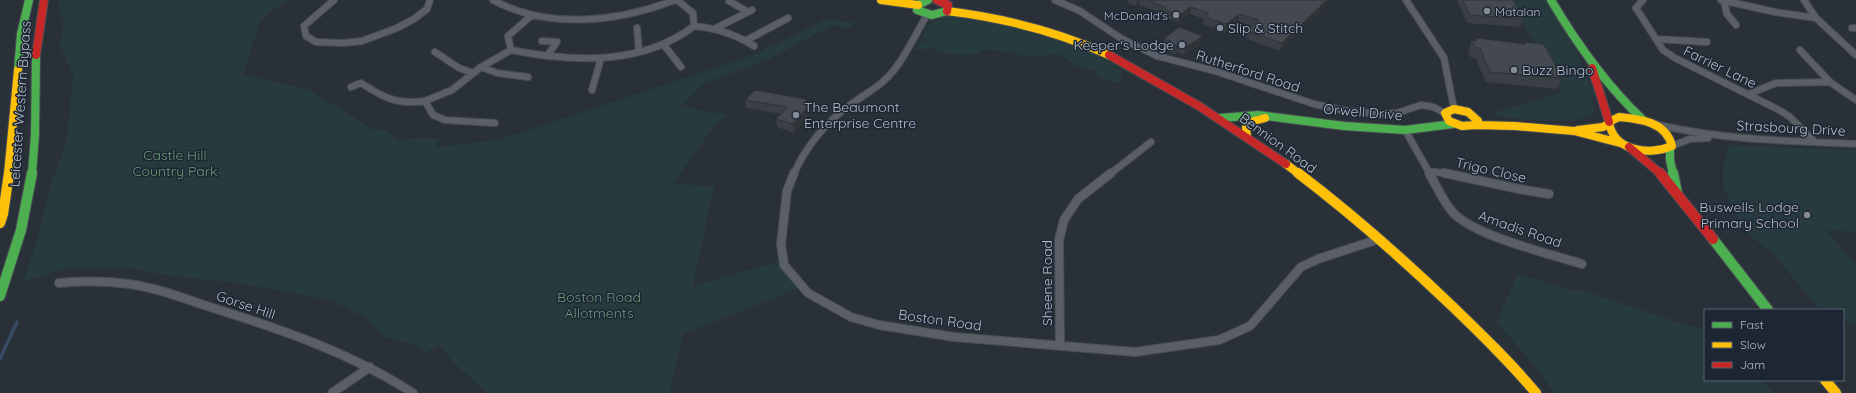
<svg xmlns="http://www.w3.org/2000/svg" width="1856" height="393" viewBox="0 0 1856 393" font-family="Quicksand,sans-serif">
<style>
.green{fill:#273a3e}
.lines{fill:none;stroke-linecap:round;stroke-linejoin:round}
.stream{stroke:#384963;stroke-width:3.5}
.street-far1-casing{stroke:#484c53;stroke-width:8}
.street-casing{stroke:#484c53;stroke-width:10}
.fast-far1-casing{stroke:#484c53;stroke-width:10}
.fast-casing{stroke:#484c53;stroke-width:12}
.slow-far1-casing{stroke:#484c53;stroke-width:10}
.slow-casing{stroke:#484c53;stroke-width:12}
.jam-far1-casing{stroke:#484c53;stroke-width:10}
.jam-casing{stroke:#484c53;stroke-width:12}
.street-far1{stroke:#5a5e66;stroke-width:6}
.street{stroke:#5a5e66;stroke-width:8}
.fast-far1{stroke:#4caf50;stroke-width:8}
.fast{stroke:#4caf50;stroke-width:10}
.slow-far1{stroke:#ffc107;stroke-width:8}
.slow{stroke:#ffc107;stroke-width:10}
.jam-far1{stroke:#c62828;stroke-width:8}
.jam{stroke:#c62828;stroke-width:10}
.wall{fill:#3a3f45}
.shaded-wall{fill:#303338}
.building{fill:#444950;stroke:#303338}
.poi-dot{fill:#848b96;stroke:#1d2633;stroke-width:1.5}
.labels{text-anchor:middle;dominant-baseline:central;stroke-width:3;stroke-linejoin:round;paint-order:stroke}
.far-poi-label{font-size:12px;fill:#b4bcc9;stroke:#1d2633;text-anchor:start}
.poi-label{font-size:14px;fill:#b4bcc9;stroke:#1d2633;text-anchor:start}
.street-label{font-size:14px;fill:#b4bcc9;stroke:#1d2633}
.park-label{font-size:14px;fill:#6b9a76;stroke:#1d2633}
</style>
<rect width="100%" height="100%" fill="#2a3038"/>
<path class="green" d="M60,0h228l-17,11 -11,11 -17,53 65,14 66,41 10,-1 13,10 43,-1 -4,9 62,-7 253,-84 75,-37 30,4 -10,6 -14,-4 -62,34 -67,25 -22,22 46,9 -14,13 -40,56 42,2 -3,9 -19,91 86,-25 19,28 -115,45 -13,59h-183l-34,-31 -14,-17 -14,8 -12,-9 -28,-7 -21,-20 -34,-17 -93,-17 -73,-8 -39,-8h-53l-49,15 16,-49 13,-52 14,-39 3,-26 4,-41 -13,-30 4,-23 -7,-13z
M1510,0h37l28,48 21,48 -5,-1c1,6 5,13 2,18 -9,14 -87,6 -103,1l72,-22z
M948,15l49,6 33,7 16,5 -1,4 3,-3c34,12 68,27 99,46l-3,2 -32,-17 12,8 -6,1 6,6 -8,3c-7,-3 -15,-3 -21,-8l2,-2 -2,-2 -20,-5 -7,-7 -10,-5 -27,3 -38,-7h-12l-4,4 -11,1 -20,-1 -10,-3 1,-3 -22,2 4,-8h9l-7,-3c4,-12 15,-21 27,-24z
M1729,145l127,5v82l-30,-2 30,34v61l-3,1 -10,-6v-10h-19l-7,-4 -43,-51 -27,-22 -14,-23 -10,-25v-17z
M1518,274l54,16h9l96,32 28,8v50h57l11,13h-218l-25,-33 -34,-38z"/>
<g class="lines">
<path class="stream" d="M0,359l17,-37"/>
<defs>
<path id="street-far1" d="M334,0l-30,26 2,10 10,6 27,1 19,-2 35,-13 17,-9 13,-10 3,-9
M493,0c55,30 125,22 182,0
M1055,0l25,11 42,28 35,17 58,15 99,33 27,6 38,4 18,-1 24,-8 12,2 12,6
M1406,0l38,58 10,51
M1643,0l-7,8 27,42 12,8 106,53 9,6 24,24
M1721,0l54,12 41,6
M1804,0l12,18 40,37
M729,1l19,11
M1724,1l3,13 9,11
M532,15l-24,21 3,14c61,12 131,16 183,-24l-1,-13 -16,-13
M694,26c22,2 41,8 60,20
M637,28l2,24
M716,28l36,-18
M1852,28h4
M1656,39l51,3
M747,40l41,-22
M542,41l15,1 -10,14
M664,45l17,22
M435,52l24,16 14,5
M481,67l16,6 31,4
M1830,82l26,18
M351,87l10,-4c23,15 36,22 64,18
M592,90l9,-32
M1749,94l27,-11 54,-1 -30,-32
M495,123l-50,-3 -12,-5 -8,-14 27,-11 29,-23 30,-17
M1659,125c65,15 131,16 197,19
M1405,130l25,44
M1672,146l18,-7 18,-1
M1428,171l22,3
M794,174c10,-25 32,-52 55,-68 15,-12 33,-20 45,-36 13,-16 22,-37 33,-55
M1110,174l41,-32"/>
<path id="street" d="M794,173l-7,18 -6,53 3,21 24,28 43,24 28,8 75,12 181,15 84,-12 31,-14 51,-59 17,-8 61,-20
M1429,173c7,12 13,26 22,37 18,25 100,44 131,54
M1444,173l75,16 30,5
M59,283c23,-2 47,-2 70,1 29,4 56,15 84,24 70,22 138,45 200,85
M1060,345l-1,-105 5,-20 14,-21 33,-26
M332,393l38,-26"/>
<path id="fast-far1" d="M928,0l-10,5 -1,5 15,5 15,-4
M1551,0c26,44 54,84 91,119
M18,70l3,-36 8,-34
M1220,118l38,-3 86,11 61,4 48,-6
M1670,148v12l3,14
M32,174l3,-39 1,-80"/>
<path id="fast" d="M1673,173l4,20
M1713,239l55,71
M0,296l21,-66 11,-57"/>
<path id="slow-far1" d="M881,0l37,5
M947,11c57,7 110,20 162,44
M1454,109l14,3 10,9 -2,4 -14,1 -13,-5 -4,-8z
M1619,117c22,2 47,5 53,29 -23,10 -59,5 -63,-24z
M1476,125l39,1 59,5 46,12
M1578,130l25,-3 5,-3
M1247,137l-1,-10 8,-6 11,-3
M1286,164l13,10
M8,174l10,-104"/>
<path id="slow" d="M1298,173c54,41 105,86 154,133 29,28 58,56 84,87
M0,223l3,-9 6,-41
M1825,380l11,13"/>
<path id="jam-far1" d="M937,0l11,5 -1,6
M36,55l8,-55
M1109,55l90,51 87,58
M1592,68l17,54
M1629,147l32,27"/>
<path id="jam" d="M1660,173l53,66"/>
</defs>
<use href="#street-far1" class="street-far1-casing"/>
<use href="#street" class="street-casing"/>
<use href="#fast-far1" class="fast-far1-casing"/>
<use href="#fast" class="fast-casing"/>
<use href="#slow-far1" class="slow-far1-casing"/>
<use href="#slow" class="slow-casing"/>
<use href="#jam-far1" class="jam-far1-casing"/>
<use href="#jam" class="jam-casing"/>
<use href="#street-far1" class="street-far1"/>
<use href="#street" class="street"/>
<use href="#fast-far1" class="fast-far1"/>
<use href="#fast" class="fast"/>
<use href="#slow-far1" class="slow-far1"/>
<use href="#slow" class="slow"/>
<use href="#jam-far1" class="jam-far1"/>
<use href="#jam" class="jam"/>
</g>
<path class="wall" d="M1128,0h135l63,6 -46,45 -35,-13 2,-7 5,-5 -14,-5 -13,11 -22,-8 1,-5 -14,-5 -12,8 -13,-5 -1,-3 -25,-9 -3,1 -9,-3z
M1457,0h56l11,19 -4,8 -53,-4z
M1203,36l-2,8 -17,11 -7,-3 -2,2 -9,-3 1,-2 -5,-2 2,-8z
M1477,38l48,6v-2l37,36 -5,11 -71,-7 -10,-23 -5,-1 -3,-7 4,-11 4,1z
M745,100l64,5 1,8 -16,20 -17,-6 -1,-8 5,-5 -35,-6z"/>
<path class="shaded-wall" d="M1137,0h3l-1,5 -3,1z
M1327,0h1l-2,6 -46,45 2,-8z
M1191,7l-1,7 -12,8 2,-7z
M1239,14l-1,7 -13,11 1,-8z
M1203,36l-2,8 -17,11 2,-8z
M1178,44l-1,8 -2,2 1,-8z
M809,105l1,8 -16,20 -1,-9z"/>
<path class="building" d="M1147,0h180l-45,43 -35,-12 12,-11 -20,-6 -13,10 -21,-7 4,-4 -18,-6 -11,8 -14,-5 -1,-3z
M1463,0h50l11,19 -54,-4z
M1179,27l24,9 -17,11 -8,-3 -2,2 -8,-3 2,-2 -6,-2z
M1477,38l49,6 -1,-2 17,2 3,2 17,32 -72,-6 -10,-24h-4l-4,-8 4,1z
M755,90l50,9 4,6 -16,19 -17,-5 12,-12 -43,-7z"/>
<g class="poi-dot">
<circle cx="1487" cy="11" r="4"/>
<circle cx="1176" cy="15" r="4"/>
<circle cx="1220" cy="28" r="4"/>
<circle cx="1182" cy="45" r="4"/>
<circle cx="1514" cy="70" r="4"/>
<circle cx="796" cy="115" r="4"/>
<circle cx="1807" cy="215" r="4"/>
</g>
<g class="labels">
<g class="far-poi-label">
<text x="1495" y="11">Matalan</text>
<text x="1168" y="15" text-anchor="end">McDonald's</text>
</g>
<g class="poi-label">
<text x="1228" y="28">Slip &amp; Stitch</text>
<text x="1174" y="45" text-anchor="end">Keeper's Lodge</text>
<text x="1522" y="70">Buzz Bingo</text>
<text x="804" y="107">The Beaumont<tspan x="804" dy="16">Enterprise Centre</tspan></text>
<text x="1799" y="207" text-anchor="end">Buswells Lodge<tspan x="1799" dy="16">Primary School</tspan></text>
</g>
<g class="street-label">
<text transform="translate(1720 67) rotate(26)">Farrier Lane</text>
<text transform="translate(1248 71) rotate(18)">Rutherford Road</text>
<text transform="translate(20 104) rotate(-86)">Leicester Western Bypass</text>
<text transform="translate(1363 112) rotate(5)">Orwell Drive</text>
<text transform="translate(1791 128) rotate(3)">Strasbourg Drive</text>
<text transform="translate(1278 143) rotate(36)">Bennion Road</text>
<text transform="translate(1491 170) rotate(13)">Trigo Close</text>
<text transform="translate(1520 229) rotate(19)">Amadis Road</text>
<text transform="translate(1047 283) rotate(-90)">Sheene Road</text>
<text transform="translate(246 305) rotate(19)">Gorse Hill</text>
<text transform="translate(940 320) rotate(8)">Boston Road</text>
</g>
<g class="park-label">
<text x="175" y="155">Castle Hill<tspan x="175" dy="16">Country Park</tspan></text>
<text x="599" y="297">Boston Road<tspan x="599" dy="16">Allotments</tspan></text>
</g>
</g>
<rect x="1704" y="309" width="140" height="72" fill="#1d2633" stroke="#59626f"/>
<rect x="1712" y="322" width="20" height="6" fill="#4caf50" stroke="#59626f"/>
<text x="1740" y="329" font-size="12" fill="#b4bcc9">Fast</text>
<rect x="1712" y="342" width="20" height="6" fill="#ffc107" stroke="#59626f"/>
<text x="1740" y="349" font-size="12" fill="#b4bcc9">Slow</text>
<rect x="1712" y="362" width="20" height="6" fill="#c62828" stroke="#59626f"/>
<text x="1740" y="369" font-size="12" fill="#b4bcc9">Jam</text>
</svg>
